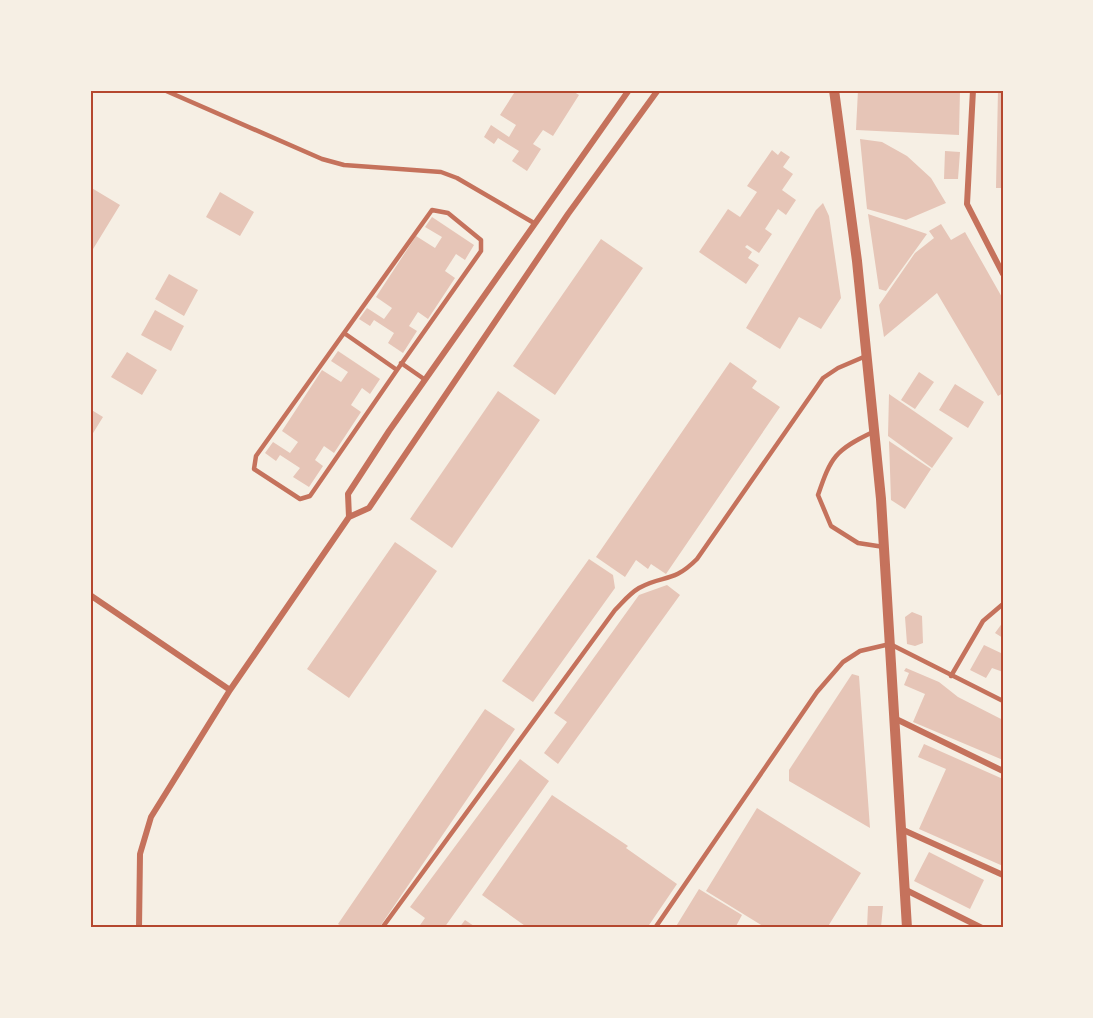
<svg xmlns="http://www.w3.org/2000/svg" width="1093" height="1018" viewBox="0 0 1093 1018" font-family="'Sofia Sans Condensed',sans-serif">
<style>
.building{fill:#e6c5b7}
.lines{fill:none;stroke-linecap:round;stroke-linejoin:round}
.service{stroke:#c5725c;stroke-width:4.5}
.minor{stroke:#c5725c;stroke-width:6}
.tertiary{stroke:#c5725c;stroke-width:10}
.neatline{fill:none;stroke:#b5482f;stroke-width:2}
</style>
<rect width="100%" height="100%" fill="#f6efe4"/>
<path class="building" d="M516,90h55l8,5 -26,41 -10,-6 -10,14 8,5 -14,22 -15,-10 7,-10 -21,-13 -4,6 -10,-7 7,-12 18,12 7,-12 -16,-10z
M858,90h102l-1,45 -103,-5z
M998,90h5v98h-7z
M860,139l22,3 25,14 24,22 15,25 -40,17 -39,-11z
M772,150l6,5 3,-4 9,6 -7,10 10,7 -11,16 14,10 -10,15 -8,-6 -13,20 7,5 -13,19 -12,-8 -2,2 7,5 -4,6 11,7 -13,19 -47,-32 29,-43 12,8 17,-25 -10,-6z
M945,151l15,1 -2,27h-14z
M90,187l30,18 -30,49z
M220,192l34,20 -14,24 -34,-19z
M823,203l6,13 12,82 -20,31 -22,-12 -19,32 -34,-21 70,-118z
M868,214l59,20 -41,57 -7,-2z
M432,217l42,28 -9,15 -9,-6 -11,17 10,7 -27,41 -10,-7 -9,14 8,5 -14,22 -15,-10 6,-10 -20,-13 -4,6 -11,-7 8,-11 17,11 8,-11 -16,-11 40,-61 19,12 7,-11 -17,-10z
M941,224l10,16 14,-8 38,67v94l-5,3 -61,-103 -53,44 -5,-32 36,-52 19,-15 -5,-7z
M601,239l42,29 -88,127 -42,-29z
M169,274l29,16 -14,26 -29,-17z
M155,310l29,16 -13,25 -30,-16z
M338,351l42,28 -10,15 -8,-6 -11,17 10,7 -27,41 -10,-7 -9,14 8,6 -14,21 -16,-10 7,-9 -20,-13 -4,6 -11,-8 8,-11 17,11 8,-11 -16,-11 40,-61 19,12 7,-10 -17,-11z
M127,352l30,18 -15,25 -31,-18z
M730,362l27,19 -5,7 28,19 -114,167 -15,-10 -3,5 -12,-9 -11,17 -29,-20z
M919,372l15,10 -19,27 -14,-9z
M955,384l29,18 -16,26 -29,-18z
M498,391l42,29 -88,128 -42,-29z
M889,394l64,44 -21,30 -44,-32z
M90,409l13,8 -13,21z
M889,441l42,28 -26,40 -14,-9z
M395,542l42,29 -88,127 -42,-29z
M589,559l24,16 2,13 -82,114 -31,-21z
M667,585l13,10 -122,169 -14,-11 23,-31 -13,-9 85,-118z
M912,612l10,4 1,27 -8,3 -8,-2 -2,-27z
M1003,622v16l-8,-5z
M984,645l19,9v18l-11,-4 -6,10 -16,-8z
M906,668l33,14 19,15 45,23v40l-90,-38 12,-28 -21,-9 5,-12 -5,-2z
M852,674l7,2 11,152 -81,-47v-11z
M485,709l30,20 -136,199h-34l-7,-4z
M924,744l79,35v87l-84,-37 27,-60 -28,-12z
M520,759l29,22 -105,147h-26l7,-10 -15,-11z
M552,795l76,51 -2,2 51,36 -30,44h-119l-46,-33z
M757,808l104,65 -34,55h-61l-60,-37z
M929,852l55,28 -14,29 -56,-28z
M699,889l43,26 -7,13h-60z
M868,906h15l-2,21 -14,1z
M465,920l12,8h-18z"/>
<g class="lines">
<path class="service" d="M164,90l158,69 22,6 97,7 16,6 77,45
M344,333l53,37 -87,126 -10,3 -46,-30 2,-13 176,-246 16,3 33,27v11l-84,119
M401,363l23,16
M873,432c-38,18 -42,25 -55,63l13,31 27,17 26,4
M951,676l32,-55 20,-17
M382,928l233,-318c8,-8 14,-16 24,-22 25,-14 33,-4 58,-29l126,-181 15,-10 28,-12
M655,928l162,-236 26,-30 17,-11 30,-7 113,57"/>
<path class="minor" d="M973,90l-6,114 36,70
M349,517l-1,-23 41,-63 240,-341
M90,595l140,95 119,-173 20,-9 199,-294 90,-124
M894,718l109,53
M901,829l102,46
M904,889l78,39
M139,928l1,-74 11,-37 79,-127"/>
<path class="tertiary" d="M834,90l23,171 24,238 26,429"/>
</g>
<rect width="1093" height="1018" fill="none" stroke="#f6efe4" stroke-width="183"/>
<rect x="92" y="92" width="910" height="834" class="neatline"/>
</svg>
